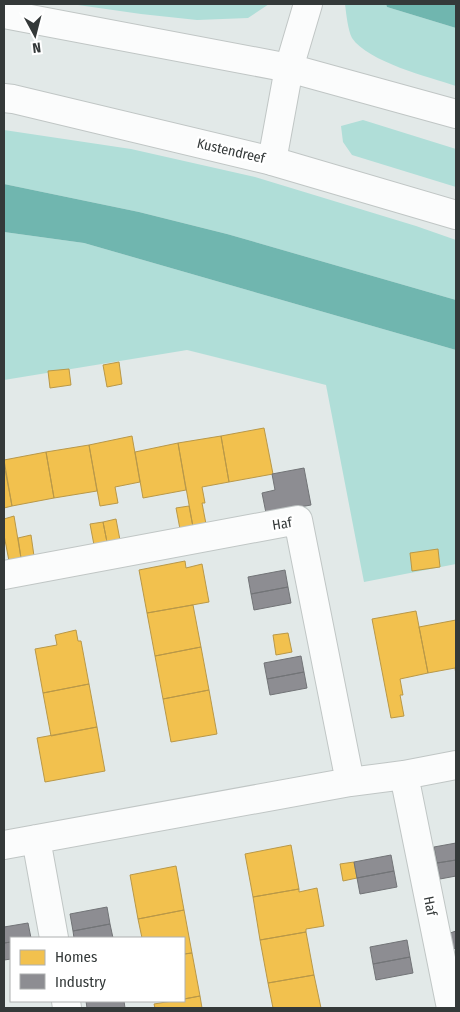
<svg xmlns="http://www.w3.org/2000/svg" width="460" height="1012" viewBox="0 0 460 1012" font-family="'Fira Sans Condensed',sans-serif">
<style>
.green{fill:#b0ded8}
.water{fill:#70b6af}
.homes{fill:#f2c14e;stroke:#b99848}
.industry{fill:#8d8d92;stroke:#727477}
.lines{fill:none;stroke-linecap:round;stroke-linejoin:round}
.street-casing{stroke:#c0c6c5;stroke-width:30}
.secondary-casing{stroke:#c0c6c5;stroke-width:30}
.street{stroke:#fbfcfc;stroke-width:28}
.secondary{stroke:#fbfcfc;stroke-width:28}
.labels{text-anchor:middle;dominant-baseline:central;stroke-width:5;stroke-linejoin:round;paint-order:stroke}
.street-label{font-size:14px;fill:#343939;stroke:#fff}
</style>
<rect width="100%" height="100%" fill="#e2e9e8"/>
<path class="green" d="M71,4h198l-21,14 -51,2 -56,-6z
M345,4h41l1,3 69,21v58c-27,-9 -88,-24 -104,-48 -4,-7 -6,-26 -7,-34z
M363,120l93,29v38l-104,-32 -9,-13 -2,-16z
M4,130l127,19 124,28 161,49 40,14v60l-229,-66 -88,-22 -135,-28z
M4,232l80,11 372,107v214l-92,18 -38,-197 -139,-35 -183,30z"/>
<path class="water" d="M386,4h70v24l-69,-21z
M4,184l135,28 88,22 229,66v50l-372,-107 -80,-11z"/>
<path class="homes" d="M119,362l3,22 -15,3 -4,-22z
M69,369l2,16 -21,3 -2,-17z
M264,428l9,46 -44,8 -8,-46z
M132,436l8,46 -25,5 3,16 -18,3 -11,-61z
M221,436l8,46 -27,5 3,16h-3l4,21 -13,3 -15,-84z
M178,443l8,47 -43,8 -8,-46z
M89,445l8,46 -43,7 -8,-46z
M46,452l8,46 -42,8 -8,-46z
M4,464l8,42 -8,2z
M189,506l4,21 -13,2 -4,-21z
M14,516l7,42 -12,3 -5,-26v-16z
M116,519l4,21 -13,2 -4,-20z
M103,522l4,20 -13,3 -4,-21z
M31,535l3,21 -13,2 -3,-20z
M438,549l2,18 -28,4 -2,-18z
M185,561l1,7 16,-4 7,38 -62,11 -8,-43z
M193,605l8,42 -46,9 -8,-43z
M416,611l12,62 -28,6 3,16h-3l4,21 -13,2 -19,-99z
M456,620v55l-1,-7 -27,5 -9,-46z
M76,630l2,11h3l8,43 -46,9 -8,-44 22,-4 -2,-10z
M288,633l4,19 -16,3 -3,-20z
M201,647l8,43 -46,9 -8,-43z
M89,684l8,43 -46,9 -8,-43z
M209,690l8,44 -46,8 -8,-43z
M97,727l8,44 -60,11 -8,-44z
M291,845l8,44 -46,8 -8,-43z
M354,862l3,16 -14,3 -3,-17z
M176,866l8,44 -46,9 -8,-44z
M317,888l7,38 -18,3v3l-46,8 -7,-43 46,-8v3z
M184,910l8,43 -8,1v-16h-42l-4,-19z
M306,932l8,43 -46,8 -8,-43z
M192,953l8,43 -16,3v-45z
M314,975l7,33h-48l-5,-25z
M200,996l2,12h-47l-1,-4 18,-3h12v-2z"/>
<path class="industry" d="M304,468l7,37 -45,8 -4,-20 13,-3 -3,-16z
M285,570l3,17 -37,7 -3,-17z
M288,587l3,16 -37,7 -3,-16z
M301,656l3,16 -37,7 -3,-16z
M304,672l3,16 -37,7 -3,-16z
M456,843v17l-19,3 -3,-16z
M391,855l3,16 -37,7 -3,-16z
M456,860v16l-16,3 -3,-16z
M394,871l3,16 -37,7 -3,-16z
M107,907l3,17 -37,7 -3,-17z
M28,923l3,15h-20v4l-7,1v-16z
M110,924l3,14h-39l-1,-7z
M456,931v17l-3,1 -3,-16z
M407,940l3,17 -37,7 -3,-17z
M11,942v17l-7,1v-17z
M410,957l3,16 -37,7 -3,-16z
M86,1001h38l1,7h-38z"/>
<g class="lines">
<defs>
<path id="street" d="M272,161l17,-93 19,-64
M4,575l294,-55 52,262
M404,775l47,233
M36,839l18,99
M4,845l346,-63 54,-7 52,-10
M66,1001l1,7"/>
<path id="secondary" d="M4,14l285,54 167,46
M4,98l9,1 259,62 184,54"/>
</defs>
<use href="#street" class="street-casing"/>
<use href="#secondary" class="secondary-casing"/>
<use href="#street" class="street"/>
<use href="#secondary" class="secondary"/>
</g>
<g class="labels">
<g class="street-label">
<text transform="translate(231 151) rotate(13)">Kustendreef</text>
<text transform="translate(282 524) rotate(-9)">Haf</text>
<text transform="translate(430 906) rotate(79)">Haf</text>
</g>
</g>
<rect width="460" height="1012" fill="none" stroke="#343939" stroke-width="10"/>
<rect x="10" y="937" width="175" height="65" fill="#ffffff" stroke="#aeb0b0"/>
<rect x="20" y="950" width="25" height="15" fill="#f2c14e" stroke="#aeb0b0"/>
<text x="55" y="962" font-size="15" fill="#343939">Homes</text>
<rect x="20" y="974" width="25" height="15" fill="#8d8d92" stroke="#aeb0b0"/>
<text x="55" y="987" font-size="15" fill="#343939">Industry</text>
<g transform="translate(35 35) rotate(173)" stroke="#ffffff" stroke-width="4" paint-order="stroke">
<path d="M0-4L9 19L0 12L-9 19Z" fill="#343939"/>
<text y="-8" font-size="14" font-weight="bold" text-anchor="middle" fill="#343939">N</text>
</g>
</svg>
